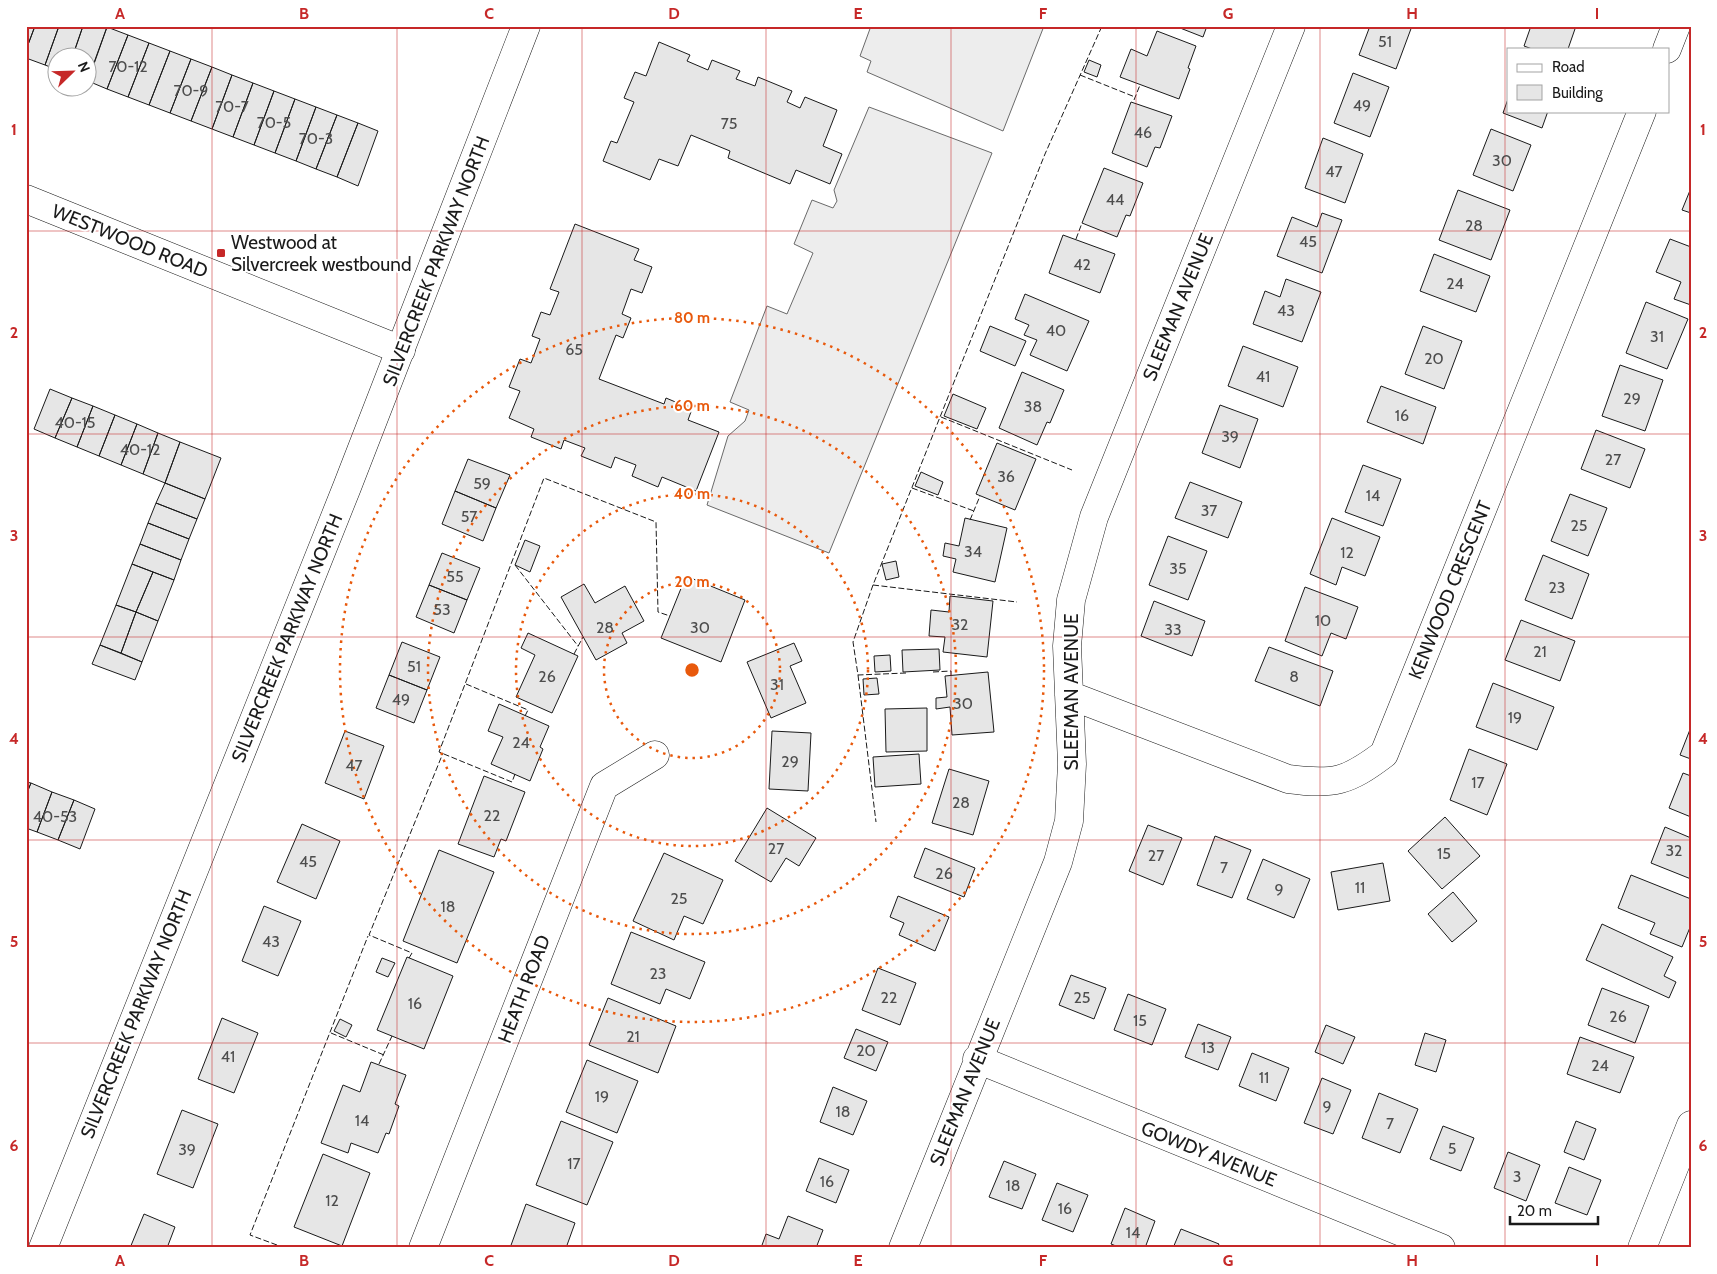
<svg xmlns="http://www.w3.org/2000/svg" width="1717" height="1274" viewBox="0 0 1717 1274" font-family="Cabin,sans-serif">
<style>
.parking{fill:#ededed;stroke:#6a6a6a}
.building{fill:#e6e6e6;stroke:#1a1a1a}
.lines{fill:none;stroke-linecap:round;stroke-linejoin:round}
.minor-casing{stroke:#1a1a1a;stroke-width:29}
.major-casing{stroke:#1a1a1a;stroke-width:29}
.minor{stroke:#fff;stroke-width:28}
.major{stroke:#fff;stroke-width:28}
.fence{stroke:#1a1a1a;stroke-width:1;stroke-dasharray:6 2.5;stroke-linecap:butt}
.grid{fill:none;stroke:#c62828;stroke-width:1;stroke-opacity:0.55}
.ring{fill:none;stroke:#e8590c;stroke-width:2.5;stroke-dasharray:2.5 5}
.poi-dot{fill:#c62828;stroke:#fff;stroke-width:2}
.labels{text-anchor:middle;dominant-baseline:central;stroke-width:4;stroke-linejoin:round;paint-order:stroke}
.number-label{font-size:16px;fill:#4d4d4d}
.street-label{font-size:19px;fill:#1a1a1a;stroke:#fff}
.poi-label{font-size:19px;fill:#1a1a1a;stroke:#fff;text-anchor:start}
.centre{fill:#e8590c;stroke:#fff;stroke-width:2.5}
.ring-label{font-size:15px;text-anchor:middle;font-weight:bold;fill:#e8590c;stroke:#fff;stroke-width:4;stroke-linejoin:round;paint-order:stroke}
.neatline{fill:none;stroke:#c62828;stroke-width:2}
.grid-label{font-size:16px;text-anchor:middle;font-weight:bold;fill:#c62828}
</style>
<rect width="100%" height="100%" fill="#fff"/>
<path class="parking" d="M871,26h173l-41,105 -136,-59 4,-11 -11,-5z
M869,107l123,46 -163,400 -122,-48 21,-69 17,-15 4,-11 -19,-8 37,-96 20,8 26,-61 -19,-9 18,-44 21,8 4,-7 -3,-11z"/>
<path class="building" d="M26,26h9l-9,24z
M35,26h24l-14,39 -19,-7v-8z
M59,26h24l-11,32h-14v12l-13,-5z
M83,26l24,1 -19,52v-21h-16z
M1175,26h32l-4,11z
M1370,26h42l-16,43 -37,-14z
M1531,26h45l-8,23h-36l-8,-3z
M107,27l21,8 -21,54 -19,-8z
M1157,31l39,15 -8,22 2,1 -11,30 -59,-22 11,-28 16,7z
M128,35l21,8 -21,54 -21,-8z
M659,42l31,13 -3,6 21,9 4,-10 28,11 -4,8 19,7 3,-9 34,14 -5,11 13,6 5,-11 32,13 -14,36 19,8 -12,30 -34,-14 -6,14 -62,-26 2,-7 -39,-16 -13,31 -19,-7 -9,21 -47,-19 8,-20 6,2 17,-41 -10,-4 11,-26 11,4z
M149,43l21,8 -21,54 -21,-8z
M170,51l21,8 -21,54 -21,-8z
M191,59l21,8 -21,54 -21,-8z
M1089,60l12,5 -4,12 -13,-5z
M212,67l20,8 -20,54 -21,-8z
M1353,73l36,14 -19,50 -36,-14z
M232,75l21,8 -20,54 -21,-8z
M253,83l21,8 -20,54 -21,-8z
M274,91l21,8 -20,54 -21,-8z
M295,99l21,8 -20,54 -21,-8z
M1508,99v12h40l-6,17 -39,-15z
M1131,102l41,14 -12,32 -5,-1 -8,20 -35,-14z
M316,107l21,8 -21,54 -20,-8z
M337,115l21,8 -21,54 -21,-8z
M358,123l20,8 -20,55 -21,-9z
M1491,129l40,16 -18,46 -40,-16z
M1323,138l40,16 -18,49 -40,-15z
M1104,168l39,15 -13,33 -4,-1 -9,22 -35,-14z
M1691,188v25l-9,-3z
M1458,190l52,20 -19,50 -52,-20z
M1322,213l20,7 -20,53 -45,-17 15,-39 25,10z
M575,224l64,25 -5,11 18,7 -10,26 -11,-4 -9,25 9,4 -8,20 -7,-3 -17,44 65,25 2,-6 26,11 -4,11 31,12 -23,59 -34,-14 -4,10 -26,-11 4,-11 -21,-8 -4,11 -30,-12 4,-8 -21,-8 -3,9 -30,-12 3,-8 -25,-11 11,-27 -11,-4 11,-28 11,4 9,-24 -8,-3 9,-24 9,3 9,-23 -9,-3z
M1063,235l52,19 -15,39 -51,-20z
M1670,239l21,8v58l-17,-6 7,-17 -25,-10z
M1434,254l56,22 -14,36 -56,-21z
M1286,279l35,13 -19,50 -49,-18 12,-33 15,6z
M1025,294l64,27 -22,50 -37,-16 7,-15 -13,-5 5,-10 -14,-6z
M1646,302l42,17 -21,50 -41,-16z
M990,326l36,15 -11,25 -35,-15z
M1423,326l39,15 -18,48 -39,-15z
M1243,346l55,21 -15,40 -55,-21z
M1620,365l43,15 -18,51 -43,-15z
M1022,372l42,18 -14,33 -3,-1 -10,23 -38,-17z
M1381,386l55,21 -13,37 -56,-22z
M50,389l22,9 -17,40 -21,-9z
M953,394l33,14 -9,21 -33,-13z
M72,398l21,8 -16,41 -22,-9z
M1220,405l38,14 -18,49 -38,-15z
M93,406l22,9 -16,41 -22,-9z
M115,415l22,9 -16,41 -22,-9z
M137,424l21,9 -15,41 -22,-9z
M1596,430l49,19 -15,39 -49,-19z
M158,433l22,9 -15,41 -22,-9z
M180,442l41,16 -16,41 -40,-16z
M997,443l39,16 -21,51 -39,-16z
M468,459l42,16 -14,33 -41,-17z
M1363,465l38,14 -18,47 -38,-14z
M921,472l22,10 -5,13 -23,-9z
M1190,482l52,20 -14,36 -53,-20z
M165,483l40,16 -8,20 -41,-16z
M455,491l41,17 -13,33 -41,-17z
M1570,494l37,14 -19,48 -37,-15z
M156,503l41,16 -8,20 -41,-16z
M965,518l42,10 -12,54 -42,-10 3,-13 -13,-3 2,-13 14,3z
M1332,518l48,19 -15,39 -23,-9 -6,18 -26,-11z
M148,523l41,16 -8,21 -41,-16z
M1168,536l39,15 -19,49 -39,-15z
M525,540l15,6 -10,26 -15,-7z
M140,544l41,16 -7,20 -42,-16z
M442,553l38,15 -13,32 -38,-15z
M1543,555l46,19 -17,45 -47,-19z
M896,561l3,16 -13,3 -4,-16z
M132,564l21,8 -17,40 -20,-7z
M153,572l21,8 -16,41 -22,-9z
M686,576l59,24 -24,62 -60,-24z
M584,584l11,19 30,-17 19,35 -22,12 5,10 -31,17 -35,-63z
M429,585l38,15 -13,33 -38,-16z
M1305,587l53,20 -12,32 -15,-6 -9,23 -37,-15z
M950,596l43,5 -6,56 -44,-5 2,-15 -16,-1 2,-26 18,2z
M1154,601l51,20 -13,35 -51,-20z
M116,605l20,7 -15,41 -21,-8z
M136,612l22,9 -16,41 -21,-9z
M1521,620l54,21 -15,40 -55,-21z
M528,633l50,23 -26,57 -36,-16 19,-42 -14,-7z
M402,642l38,15 -13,33 -38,-15z
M794,643l8,18 -12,5 16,37 -35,15 -24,-56z
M100,645l42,17 -7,18 -43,-16z
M1269,647l64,24 -13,35 -65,-25z
M939,649l1,21 -37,2 -1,-22z
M890,655l1,16 -16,1 -1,-16z
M988,672l6,60 -42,3 -2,-28 -14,2v-11l11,-1 -2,-21z
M389,675l38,15 -13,33 -38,-15z
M877,678l2,16 -15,1 -1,-16z
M1493,683l61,24 -17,43 -61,-23z
M499,704l50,22 -9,21 3,2 -13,32 -39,-17 12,-27 -15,-6z
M927,708v43l-41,1 -1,-43z
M1691,727v32l-11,-4z
M345,731l39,15 -20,53 -39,-16z
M772,731l39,2 -3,58 -39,-2z
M1469,749l38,15 -20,51 -37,-15z
M919,754l2,30 -46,3 -2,-30z
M949,769l40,12 -16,54 -41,-12z
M1683,773l8,3v41l-22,-9z
M484,776l41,16 -19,49 -5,-2 -7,18 -36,-13z
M26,782l5,1 -5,12z
M31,783l21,9 -15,40 -11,-4v-33z
M52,792l22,8 -16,40 -21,-8z
M74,800l21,9 -15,40 -22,-9z
M767,808l49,30 -17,28 -13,-8 -15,24 -36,-21z
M1445,817l35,39 -38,33 -34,-38z
M302,824l38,17 -24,58 -39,-17z
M1148,825l34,13 -19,47 -34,-14z
M1665,827l26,11v41l-40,-16z
M1215,836l36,14 -19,48 -35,-13z
M925,848l50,20 -11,29 -50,-20z
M439,850l55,22 -37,91 -54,-22z
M664,853l59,27 -20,44 -19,-8 -10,24 -41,-19z
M1263,859l47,20 -16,39 -47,-19z
M1383,863l7,38 -52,9 -7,-38z
M1631,875l60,24v26l-9,22 -32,-13 5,-11 -37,-15z
M1453,892l24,29 -25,21 -24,-28z
M898,896l51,21 -14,34 -36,-16 5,-12 -14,-6z
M264,906l37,15 -23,55 -36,-15z
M1602,924l71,33 -9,19 12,6 -7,16 -83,-38z
M631,932l74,30 -15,37 -24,-10 -6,15 -49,-20z
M407,957l46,19 -29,73 -47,-19z
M382,958l13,5 -7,14 -12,-5z
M878,968l38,15 -16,42 -38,-15z
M1071,975l35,13 -12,31 -35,-14z
M1602,988l47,18 -14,37 -47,-18z
M1128,994l38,15 -14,36 -38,-15z
M608,998l68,28 -18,47 -69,-28z
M222,1018l36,15 -24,60 -36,-14z
M340,1019l12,6 -6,12 -12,-6z
M1198,1024l33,13 -13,33 -33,-13z
M1326,1025l29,12 -12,27 -28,-12z
M856,1029l32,13 -12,29 -32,-13z
M1425,1033l21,7 -10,32 -21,-7z
M1580,1037l54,20 -14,36 -53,-19z
M1252,1053l37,15 -13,33 -37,-15z
M587,1060l51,21 -21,52 -51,-21z
M371,1062l35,13 -11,29 4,2 -10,28 -3,-1 -8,20 -27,-10 -3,10 -27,-10 22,-58 17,7z
M1322,1078l29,12 -18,44 -29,-11z
M833,1087l34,14 -14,34 -33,-13z
M1379,1093l39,16 -18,44 -38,-15z
M182,1110l36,14 -25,64 -36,-14z
M561,1121l52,21 -26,63 -51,-20z
M1576,1121l20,8 -12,31 -20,-8z
M1443,1126l31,12 -13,33 -31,-12z
M1508,1152l32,13 -14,36 -32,-13z
M323,1154l47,19 -28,73 -48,-19z
M819,1158l30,12 -13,33 -30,-12z
M1004,1161l32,13 -14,35 -33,-12z
M1569,1167l32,13 -14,35 -32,-12z
M1057,1183l31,12 -15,37 -31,-12z
M526,1204l49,19 -9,25h-56z
M1125,1208l30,13 -10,27h-24l-10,-4z
M144,1214l31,13 -8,21h-37z
M788,1216l35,14 -7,18h-55l5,-14 13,5z
M1181,1229l38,15 -2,4h-44z"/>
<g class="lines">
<defs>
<path id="minor" d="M1667,49l9,-23
M26,199l375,151
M1069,695l219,84c46,6 59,3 96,-25l258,-643
M977,1059l464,189
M423,1248l181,-462 51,-31
M903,1248l155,-386 11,-41 3,-57 -5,-118 4,-46 23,-83 197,-491
M1642,1248l49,-123"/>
<path id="major" d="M43,1248l304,-761 179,-461"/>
</defs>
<use href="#minor" class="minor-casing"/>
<use href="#major" class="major-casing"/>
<use href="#minor" class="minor"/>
<use href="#major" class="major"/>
<path class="fence" d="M1080,75l55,22
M1134,100l6,-15
M1076,239l6,-16
M941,417l131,53
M912,488l62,23
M970,520l10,-24
M515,565l63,81
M873,585l144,17
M574,654l9,-17
M933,672l18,-1v6
M906,673l-48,2 -5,-33 20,-57 172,-431 57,-128
M858,675l18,147
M466,684l62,26 -3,6
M515,774l-3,8 -73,-30 105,-274 112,44 2,90 12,4
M409,958l3,-5 -43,-18 74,-182
M331,1033l53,22
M379,1064l13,-28
M285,1248l-35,-13 118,-299"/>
</g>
<path class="grid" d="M212,26v1222M397,26v1222M582,26v1222M766,26v1222M951,26v1222M1136,26v1222M1320,26v1222M1505,26v1222M26,231h1665M26,434h1665M26,637h1665M26,840h1665M26,1043h1665"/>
<g class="ring">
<circle cx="692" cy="670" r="88"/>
<circle cx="692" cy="670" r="176"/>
<circle cx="692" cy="670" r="264"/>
<circle cx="692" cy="670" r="352"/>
</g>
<rect class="poi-dot" x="216" y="248" width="10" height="10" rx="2.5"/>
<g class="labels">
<g class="number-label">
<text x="1385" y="41">51</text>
<text x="128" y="66">70-12</text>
<text x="191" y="90">70-9</text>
<text x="1362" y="105">49</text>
<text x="232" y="106">70-7</text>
<text x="274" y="122">70-5</text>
<text x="729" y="123">75</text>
<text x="1143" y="132">46</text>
<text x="316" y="138">70-3</text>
<text x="1502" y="160">30</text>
<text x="1334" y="171">47</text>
<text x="1115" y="199">44</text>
<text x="1474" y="225">28</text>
<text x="1308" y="241">45</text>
<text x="1082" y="264">42</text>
<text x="1455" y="283">24</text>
<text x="1286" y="310">43</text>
<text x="1056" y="330">40</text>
<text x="1657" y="336">31</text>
<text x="574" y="349">65</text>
<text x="1434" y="358">20</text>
<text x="1263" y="376">41</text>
<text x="1632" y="398">29</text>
<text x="1033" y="406">38</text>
<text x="1402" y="415">16</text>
<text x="75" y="422">40-15</text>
<text x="1230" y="436">39</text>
<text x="140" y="449">40-12</text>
<text x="1613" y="459">27</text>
<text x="1006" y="476">36</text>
<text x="482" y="483">59</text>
<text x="1373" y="495">14</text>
<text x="1209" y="510">37</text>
<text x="469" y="516">57</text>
<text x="1579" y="525">25</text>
<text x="973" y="551">34</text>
<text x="1347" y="552">12</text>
<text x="1178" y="568">35</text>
<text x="455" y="576">55</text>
<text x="1557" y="587">23</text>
<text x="442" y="609">53</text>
<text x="1323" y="620">10</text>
<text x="960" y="624">32</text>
<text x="605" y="627">28</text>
<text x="700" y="627">30</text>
<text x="1173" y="629">33</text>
<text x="1540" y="651">21</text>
<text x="414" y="666">51</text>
<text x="547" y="676">26</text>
<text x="1294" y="676">8</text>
<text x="777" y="684">31</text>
<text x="401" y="699">49</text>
<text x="963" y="703">30</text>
<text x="1515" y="717">19</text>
<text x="521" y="742">24</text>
<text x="790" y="761">29</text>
<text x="354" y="765">47</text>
<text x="1478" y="782">17</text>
<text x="961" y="802">28</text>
<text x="492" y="815">22</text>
<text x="55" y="816">40-53</text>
<text x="776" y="848">27</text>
<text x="1674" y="850">32</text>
<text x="1444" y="853">15</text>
<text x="1156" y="855">27</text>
<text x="308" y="861">45</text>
<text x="1224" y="867">7</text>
<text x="944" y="873">26</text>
<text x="1360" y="887">11</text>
<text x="1279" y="889">9</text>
<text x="679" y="898">25</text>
<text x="448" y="906">18</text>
<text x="271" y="941">43</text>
<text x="658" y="973">23</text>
<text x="889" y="997">22</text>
<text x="1082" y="997">25</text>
<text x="415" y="1003">16</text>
<text x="1618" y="1016">26</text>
<text x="1140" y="1020">15</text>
<text x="633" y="1036">21</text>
<text x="1208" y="1047">13</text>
<text x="866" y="1050">20</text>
<text x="228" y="1056">41</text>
<text x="1600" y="1065">24</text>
<text x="1264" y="1077">11</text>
<text x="602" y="1096">19</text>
<text x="1327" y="1106">9</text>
<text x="843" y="1111">18</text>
<text x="362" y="1120">14</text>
<text x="1390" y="1123">7</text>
<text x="1452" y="1148">5</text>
<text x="187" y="1149">39</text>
<text x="574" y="1163">17</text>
<text x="1517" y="1176">3</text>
<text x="827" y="1181">16</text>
<text x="1013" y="1185">18</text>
<text x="332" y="1200">12</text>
<text x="1065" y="1208">16</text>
<text x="1133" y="1232">14</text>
</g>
<g class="street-label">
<text transform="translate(130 241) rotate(22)">WESTWOOD ROAD</text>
<text transform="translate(436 261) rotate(-69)">SILVERCREEK PARKWAY NORTH</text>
<text transform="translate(1178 307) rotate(-68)">SLEEMAN AVENUE</text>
<text transform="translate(1450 590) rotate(-68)">KENWOOD CRESCENT</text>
<text transform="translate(287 638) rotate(-68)">SILVERCREEK PARKWAY NORTH</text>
<text transform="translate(1071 692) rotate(-90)">SLEEMAN AVENUE</text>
<text transform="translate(524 989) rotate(-69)">HEATH ROAD</text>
<text transform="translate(136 1014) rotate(-68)">SILVERCREEK PARKWAY NORTH</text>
<text transform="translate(965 1092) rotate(-68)">SLEEMAN AVENUE</text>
<text transform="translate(1209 1154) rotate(22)">GOWDY AVENUE</text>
</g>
<g class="poi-label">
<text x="231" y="242">Westwood at<tspan x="231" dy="22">Silvercreek westbound</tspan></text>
</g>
</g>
<circle cx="692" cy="670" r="8" class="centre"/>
<g class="ring-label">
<text x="692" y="323">80 m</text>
<text x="692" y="411">60 m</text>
<text x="692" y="499">40 m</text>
<text x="692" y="587">20 m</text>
</g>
<rect width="1717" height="1274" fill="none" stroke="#ffffff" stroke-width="55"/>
<rect x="1507" y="48" width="162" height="65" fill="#ffffff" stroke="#a3a3a3"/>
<rect x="1517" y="64" width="25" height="8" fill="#ffffff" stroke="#a3a3a3"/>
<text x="1552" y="72" font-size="15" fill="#1a1a1a">Road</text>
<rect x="1517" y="85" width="25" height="15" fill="#e6e6e6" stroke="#a3a3a3"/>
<text x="1552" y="98" font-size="15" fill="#1a1a1a">Building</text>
<g transform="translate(72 72) rotate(67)"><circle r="24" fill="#ffffff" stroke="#a3a3a3"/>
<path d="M0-4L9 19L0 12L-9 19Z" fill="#c62828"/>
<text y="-8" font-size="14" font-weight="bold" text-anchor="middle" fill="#1a1a1a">N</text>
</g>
<path d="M1510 1216v8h88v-8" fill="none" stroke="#1a1a1a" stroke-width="2.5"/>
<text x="1517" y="1216" font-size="15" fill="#1a1a1a" stroke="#ffffff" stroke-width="4" paint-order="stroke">20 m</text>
<rect x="28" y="28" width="1662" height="1218" class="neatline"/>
<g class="grid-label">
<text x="120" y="19">A</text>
<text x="304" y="19">B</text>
<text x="489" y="19">C</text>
<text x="674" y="19">D</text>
<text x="858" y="19">E</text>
<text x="1043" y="19">F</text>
<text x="1228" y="19">G</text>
<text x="1412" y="19">H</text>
<text x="1597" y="19">I</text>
<text x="14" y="135">1</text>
<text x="1703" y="135">1</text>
<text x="14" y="338">2</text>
<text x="1703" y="338">2</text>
<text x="14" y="541">3</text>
<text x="1703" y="541">3</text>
<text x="14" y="744">4</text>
<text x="1703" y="744">4</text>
<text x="14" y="947">5</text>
<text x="1703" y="947">5</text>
<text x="14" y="1151">6</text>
<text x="1703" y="1151">6</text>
<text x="120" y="1266">A</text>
<text x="304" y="1266">B</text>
<text x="489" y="1266">C</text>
<text x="674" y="1266">D</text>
<text x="858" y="1266">E</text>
<text x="1043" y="1266">F</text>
<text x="1228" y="1266">G</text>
<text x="1412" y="1266">H</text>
<text x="1597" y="1266">I</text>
</g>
</svg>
